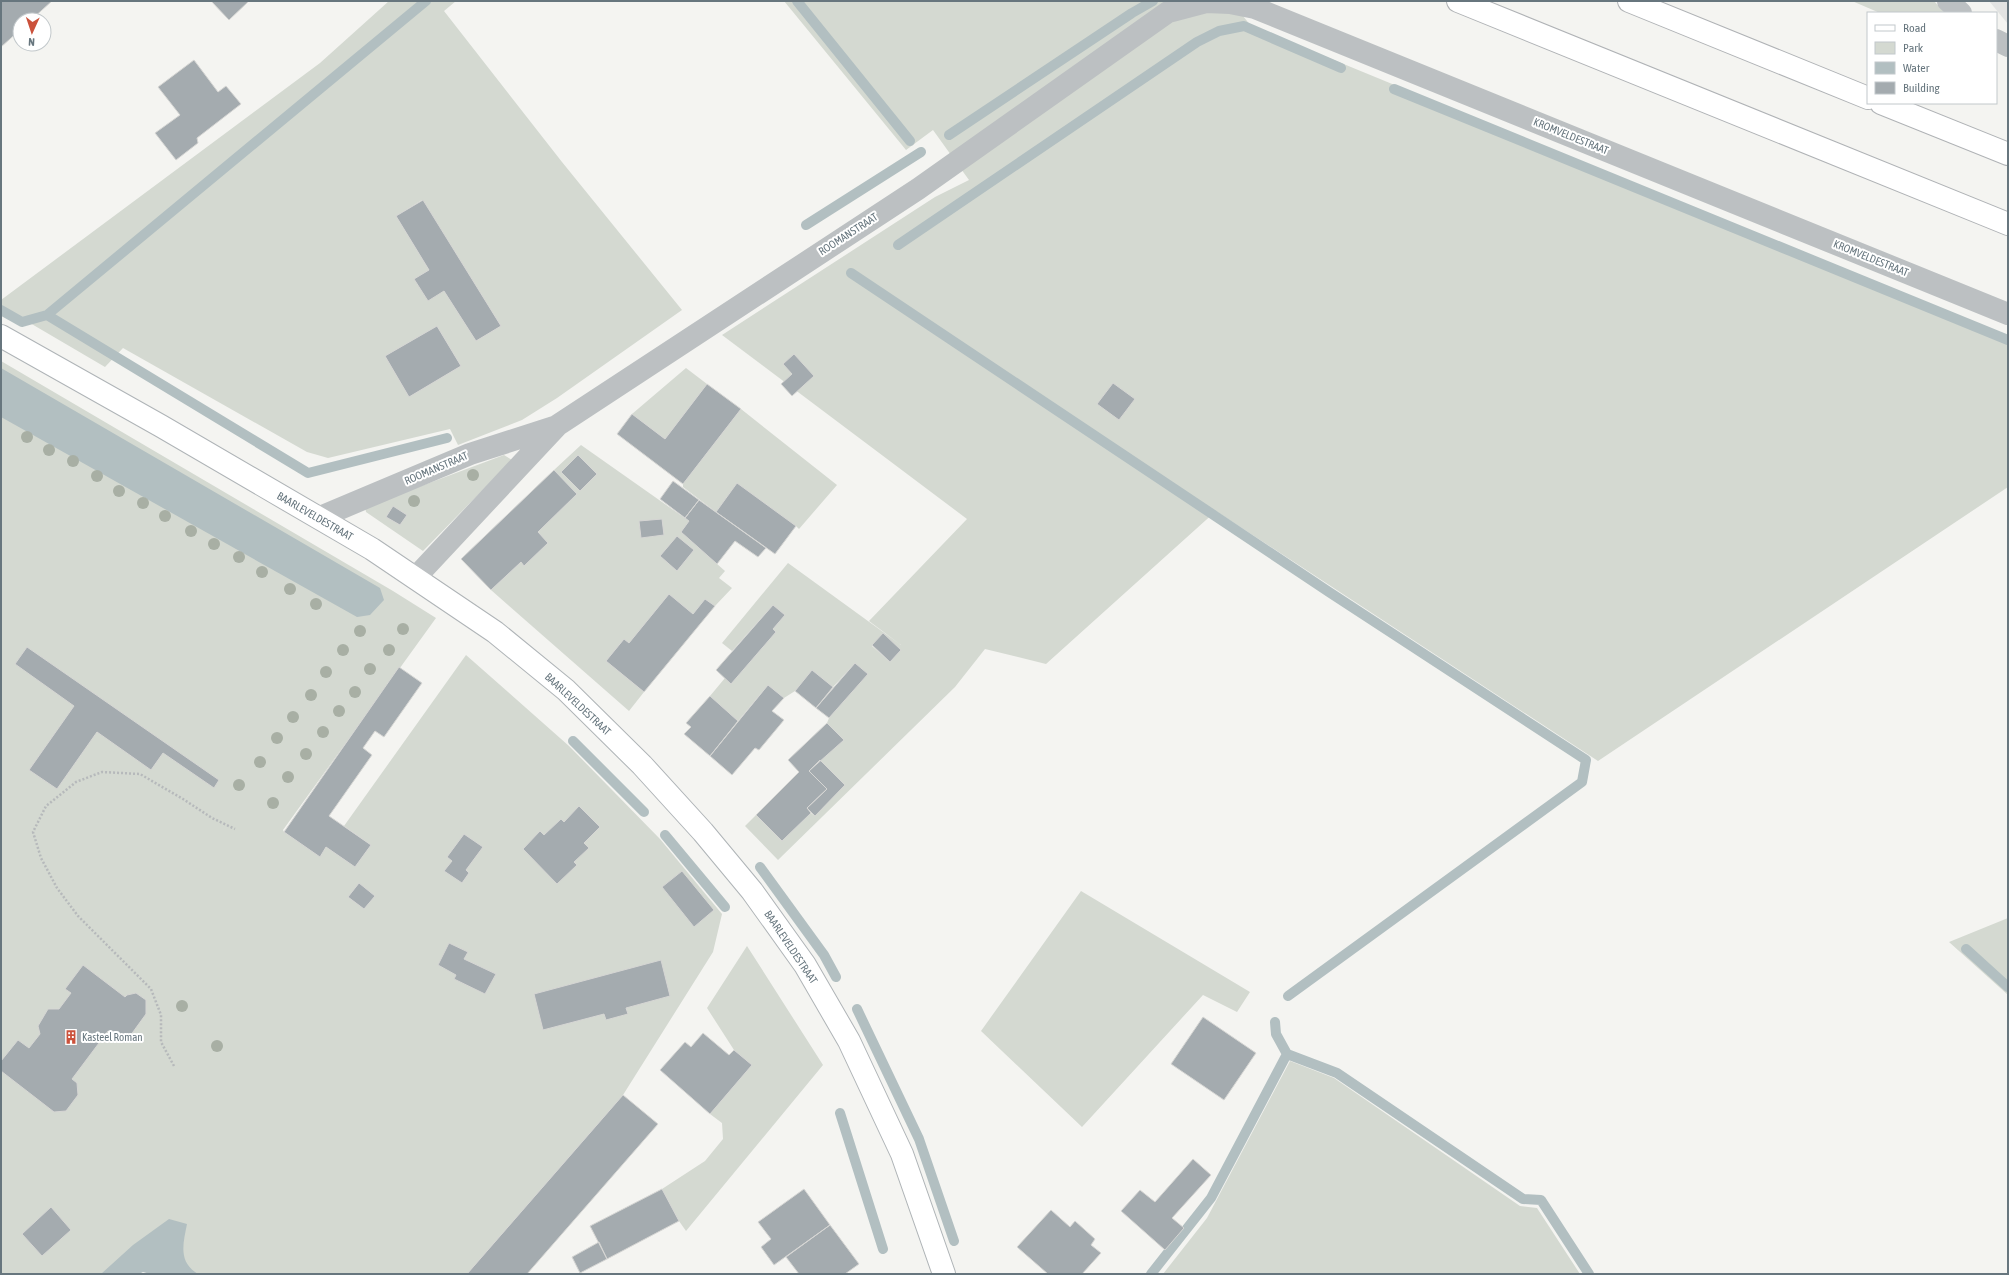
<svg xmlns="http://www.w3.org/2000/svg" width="2009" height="1275" viewBox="0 0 2009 1275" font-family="'Asap Condensed',sans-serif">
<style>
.built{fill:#e2e3e2}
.green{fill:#d4d9d1;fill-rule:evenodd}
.water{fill:#b2bfc1}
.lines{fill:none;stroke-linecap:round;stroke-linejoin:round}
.stream{stroke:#b2bfc1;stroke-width:10}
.building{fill:#a4abaf;stroke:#d6d6d4}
.secondary-casing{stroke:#afb4b7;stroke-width:24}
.highway-casing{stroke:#b0b3b6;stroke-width:24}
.path{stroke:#b6b9bb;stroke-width:2.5;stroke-dasharray:2 2;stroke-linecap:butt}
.street{stroke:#bcc0c2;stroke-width:22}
.secondary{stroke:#fff;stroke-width:22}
.highway{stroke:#fff;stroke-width:22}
.tree{fill:#a8afa4}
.labels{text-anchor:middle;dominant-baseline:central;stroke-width:4;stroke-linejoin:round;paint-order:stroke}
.street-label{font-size:11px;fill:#67767e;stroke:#fff}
.poi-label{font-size:11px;fill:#67767e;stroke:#fff;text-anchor:start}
</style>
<rect width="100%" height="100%" fill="#f4f4f1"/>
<path class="built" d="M1989,1h19v23z"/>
<path class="green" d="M389,1h67l-12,10 118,151 120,148 -125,88 -35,22 -64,25 -8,-16 -122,29 -21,-6 -184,-104 -18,19 -104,-61v-6l319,-237zM422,200l79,126 -25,15 -32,-50 -30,-12 15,-9 -33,-54zM437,326l24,40 -52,31 -24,-41z
M784,1h447l20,25 757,311v150l-410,274 -382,-250 -170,153 -61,-15 -30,38 -177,173 -33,-34 11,-11 26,26 29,-28 4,3 30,-31 -25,-25 24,-20 -17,-17 2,-5 38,-44 -12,-11 -22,24 -21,-17 -17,21 -11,7 -16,-13 -30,36 -28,-25 15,-18 6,5 45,-51 -3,-3 12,-14 -12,-10 -41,46 -10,-8 66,-80 113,82 -32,-24 98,-102 -245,-184 213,-138 34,-17 -36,-50 -27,20zM883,634l18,16 -11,12 -18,-16z
M1852,1h82l11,12h-65z
M1,361l392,230 43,27 -153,212 1,2 35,24 7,-9 29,20 16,-22 -27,-19 122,-171 103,91 91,93 62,75 -9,38 -90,143 -156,179h-271l-58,-31 -31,31h-106zM464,834l19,13 -17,23 3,3 -7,10 -18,-12 8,-10 -5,-4zM359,883l16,13 -11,13 -16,-12z
M686,368l21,16 -42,55 -33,-25z
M741,409l96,76 -38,44 -3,-3 -80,-14 -33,-25v-3z
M581,445l108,76 -8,11 44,39 -6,7 13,10 -17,18 -10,-7 -12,15 -24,-20 -40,49 -5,-4 -18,22 38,31 -15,19 -138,-121 30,-28 3,4 24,-23 -10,-11 39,-38 -23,-24zM662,519l2,16 -23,2 -1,-16zM677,536l17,14 -17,21 -17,-15z
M504,455l8,5 -89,91 -57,-39 -1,-5zM393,506l14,9 -7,10 -14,-8z
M1081,891l169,101 -13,20 -34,-17 -121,132 -101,-96z
M2008,918v77l-59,-53z
M747,946l76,119 -137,166 -7,-10 -17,-32 43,-28 18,-22 -1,-16 -12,-9 42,-49 -18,-15 -27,-42z
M1290,1061l44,17 186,128 17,2 43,66h-417l44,-56z"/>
<path class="water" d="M1,368l379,220 4,12 -14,15 -13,2 -356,-200z
M169,1219l18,5c-4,20 -9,38 11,50h-48l-7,-2 -4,2h-38l32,-29z"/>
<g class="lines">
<path class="stream" d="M426,1l-379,314 261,158 139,-35
M797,1l113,140
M1394,89l614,251
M949,135l183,-122 21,-12
M806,225l115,-73
M898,245l299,-203 22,-11 25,-5 97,42
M851,273l478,319 257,168 -4,22 -294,214
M1,310l21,12 25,-7
M573,741l71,71
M665,835l60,72
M760,867l64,88 12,22
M1966,949l42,38
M857,1009l62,130 35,102
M1287,1054l50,19 186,126 18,1 48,74
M840,1113l43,136
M1151,1274l60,-76 76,-144 -11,-20 -1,-12"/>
</g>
<path class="building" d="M1,1h51l-21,19h-11v10l-19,17z
M211,1h38l-20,19z
M194,60l24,32 8,-6 15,18 -44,34 1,5 -22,17 -21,-27 25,-18 -22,-28z
M423,200l78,126 -25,15 -32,-50 -16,10 -14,-22 15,-9 -33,-54z
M437,326l24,40 -52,31 -24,-41z
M794,354l20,22 -22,20 -11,-12 11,-10 -9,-10z
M1113,383l22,16 -16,21 -22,-16z
M707,384l34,25 -58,75 -66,-50 15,-20 33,25z
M578,455l19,19 -17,17 -19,-19z
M554,470l23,24 -39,38 10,11 -24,23 -3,-4 -30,28 -30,-31z
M673,481l26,19 -14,18 -25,-19z
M737,483l59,43 -21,28 -59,-42z
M699,500l67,48 -8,9 -23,-16 -18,23 -36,-32 8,-11 -4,-3z
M393,506l14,9 -7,10 -14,-8z
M662,519l2,16 -23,3 -2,-17z
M677,536l17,14 -17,21 -17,-15z
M669,594l24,20 12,-15 10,7 -71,86 -38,-31 18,-22 5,4z
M773,605l12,10 -12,14 3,3 -45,52 -15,-14z
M883,633l18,17 -11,12 -18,-17z
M27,647l192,133 -5,8 -51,-35 -12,17 -54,-38 -40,57 -28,-19 45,-64 -59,-42z
M855,663l13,11 -39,44 -13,-10z
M399,667l23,16 -38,54 -9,-6 -12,17 9,7 -43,61 42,29 -16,22 -29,-20 -6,10 -36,-25z
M812,670l21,17 -17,21 -21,-17z
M768,685l16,13 -12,13 12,9 -25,30 -4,-2 -23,27 -22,-19z
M710,696l28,25 -28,35 -26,-22 7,-7 -5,-4z
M827,723l17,17 -35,31 18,18 -20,19 4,5 -29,28 -26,-26 43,-43 -11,-12z
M820,760l25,25 -30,31 -8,-8 20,-19 -18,-18z
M579,806l21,21 -16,16 5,5 -15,14 3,3 -20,19 -34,-35 17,-18 4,4 17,-16 3,3z
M464,834l19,13 -17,23 3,3 -7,10 -18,-12 8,-10 -5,-4z
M682,871l32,39 -20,17 -32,-40z
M359,883l16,13 -11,13 -16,-12z
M449,943l19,9 -4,7 32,15 -11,20 -31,-15 2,-4 -18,-10z
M661,960l9,36 -44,12 2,6 -22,6 -2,-6 -61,16 -9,-36z
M83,965l42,32 2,-2 9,-2 10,7v14l-21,29 -17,-12 -36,48 5,4 1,12 -12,16 -12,1 -53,-41v-10l17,-21 11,8 11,-14 -2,-8 10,-17h11l12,-16 -6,-4z
M1203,1017l53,36 -32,47 -53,-36z
M703,1033l26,22 5,-5 18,15 -42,49 -50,-44 25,-28 6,5z
M623,1095l35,29 -131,150h-60z
M1193,1159l18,16 -39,43 12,10 -19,22 -44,-39 19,-21 15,12z
M662,1189l17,32 -72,38 -17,-33z
M804,1189l26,36 -56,40 -13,-18 10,-8 -13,-17z
M51,1207l20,23 -29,26 -20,-22z
M1051,1210l19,17 5,-6 20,18 -4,6 10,8 -19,21h-34l-31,-27z
M830,1225l29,39 -14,10h-46l-13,-17z
M599,1242l8,17 -27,14 -8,-16z"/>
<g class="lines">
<defs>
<path id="secondary" d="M1,336l160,90 211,123 123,83 71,58 76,75 61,67 49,59 53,74 44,76 53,113 42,120"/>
<path id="highway" d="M1458,1l550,223
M1629,1l239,97
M1881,103l127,51"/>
</defs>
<use href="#secondary" class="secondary-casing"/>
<use href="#highway" class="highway-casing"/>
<path class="path" d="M174,1066l-13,-24v-27l-10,-26 -73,-73 -21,-28 -16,-30 -8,-26 13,-26 30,-24 26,-10 38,2 43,25 29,19 23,11"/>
<path class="street" d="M1948,1l13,12
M1996,40l12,6
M318,518l152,-64 87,-28
M415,578l143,-153 360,-236 250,-177 38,-10 24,1 25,5 753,306"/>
<use href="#secondary" class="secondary"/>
<use href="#highway" class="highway"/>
</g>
<g class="tree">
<circle cx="27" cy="437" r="6"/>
<circle cx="49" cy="450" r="6"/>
<circle cx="73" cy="461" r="6"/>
<circle cx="473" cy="475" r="6"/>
<circle cx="97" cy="476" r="6"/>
<circle cx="119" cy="491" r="6"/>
<circle cx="414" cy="501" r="6"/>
<circle cx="143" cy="503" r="6"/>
<circle cx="165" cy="516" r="6"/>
<circle cx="191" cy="531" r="6"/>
<circle cx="214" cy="544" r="6"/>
<circle cx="239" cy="557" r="6"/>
<circle cx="262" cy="572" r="6"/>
<circle cx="290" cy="589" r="6"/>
<circle cx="316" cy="604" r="6"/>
<circle cx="403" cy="629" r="6"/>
<circle cx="360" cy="631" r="6"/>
<circle cx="343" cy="650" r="6"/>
<circle cx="389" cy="650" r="6"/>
<circle cx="370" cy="669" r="6"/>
<circle cx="326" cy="672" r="6"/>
<circle cx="355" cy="692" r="6"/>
<circle cx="311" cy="695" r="6"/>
<circle cx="339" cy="711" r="6"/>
<circle cx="293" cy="717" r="6"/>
<circle cx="323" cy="732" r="6"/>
<circle cx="277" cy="738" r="6"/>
<circle cx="306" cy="754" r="6"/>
<circle cx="260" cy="762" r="6"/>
<circle cx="288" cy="777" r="6"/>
<circle cx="239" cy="785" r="6"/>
<circle cx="273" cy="803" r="6"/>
<circle cx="182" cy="1006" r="6"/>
<circle cx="217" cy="1046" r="6"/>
</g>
<defs>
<symbol id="building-bare" viewBox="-9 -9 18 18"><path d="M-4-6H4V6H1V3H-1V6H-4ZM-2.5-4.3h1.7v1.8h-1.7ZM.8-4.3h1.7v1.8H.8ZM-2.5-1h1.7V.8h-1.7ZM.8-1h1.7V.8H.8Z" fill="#cb513b" stroke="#fff" stroke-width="2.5" paint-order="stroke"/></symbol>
</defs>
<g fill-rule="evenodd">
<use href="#building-bare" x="61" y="1027" width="20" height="20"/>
</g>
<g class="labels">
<g class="street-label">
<text transform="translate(1571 136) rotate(22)">KROMVELDESTRAAT</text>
<text transform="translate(848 234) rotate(-33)">ROOMANSTRAAT</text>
<text transform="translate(1871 258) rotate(22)">KROMVELDESTRAAT</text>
<text transform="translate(436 468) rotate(-23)">ROOMANSTRAAT</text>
<text transform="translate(315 516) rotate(30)">BAARLEVELDESTRAAT</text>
<text transform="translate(578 704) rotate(43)">BAARLEVELDESTRAAT</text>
<text transform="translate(791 947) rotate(56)">BAARLEVELDESTRAAT</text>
</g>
<g class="poi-label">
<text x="82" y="1037">Kasteel Roman</text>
</g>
</g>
<rect width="2009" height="1275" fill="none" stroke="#67767e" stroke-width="4"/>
<rect x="1867" y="12" width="130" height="92" fill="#ffffff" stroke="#c2c8cb"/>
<rect x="1875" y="25" width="20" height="6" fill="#ffffff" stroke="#c2c8cb"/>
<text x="1903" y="32" font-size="12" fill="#67767e">Road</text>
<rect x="1875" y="42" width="20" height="12" fill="#d4d9d1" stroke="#c2c8cb"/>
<text x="1903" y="52" font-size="12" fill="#67767e">Park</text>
<rect x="1875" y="62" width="20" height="12" fill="#b2bfc1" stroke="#c2c8cb"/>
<text x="1903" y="72" font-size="12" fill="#67767e">Water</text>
<rect x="1875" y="82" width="20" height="12" fill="#a4abaf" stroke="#c2c8cb"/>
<text x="1903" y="92" font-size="12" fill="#67767e">Building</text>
<g transform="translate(32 32) rotate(183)"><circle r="19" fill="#ffffff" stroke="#c2c8cb"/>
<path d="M0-3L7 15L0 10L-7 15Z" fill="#cb513b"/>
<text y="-6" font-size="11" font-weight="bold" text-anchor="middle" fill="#67767e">N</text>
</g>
</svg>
